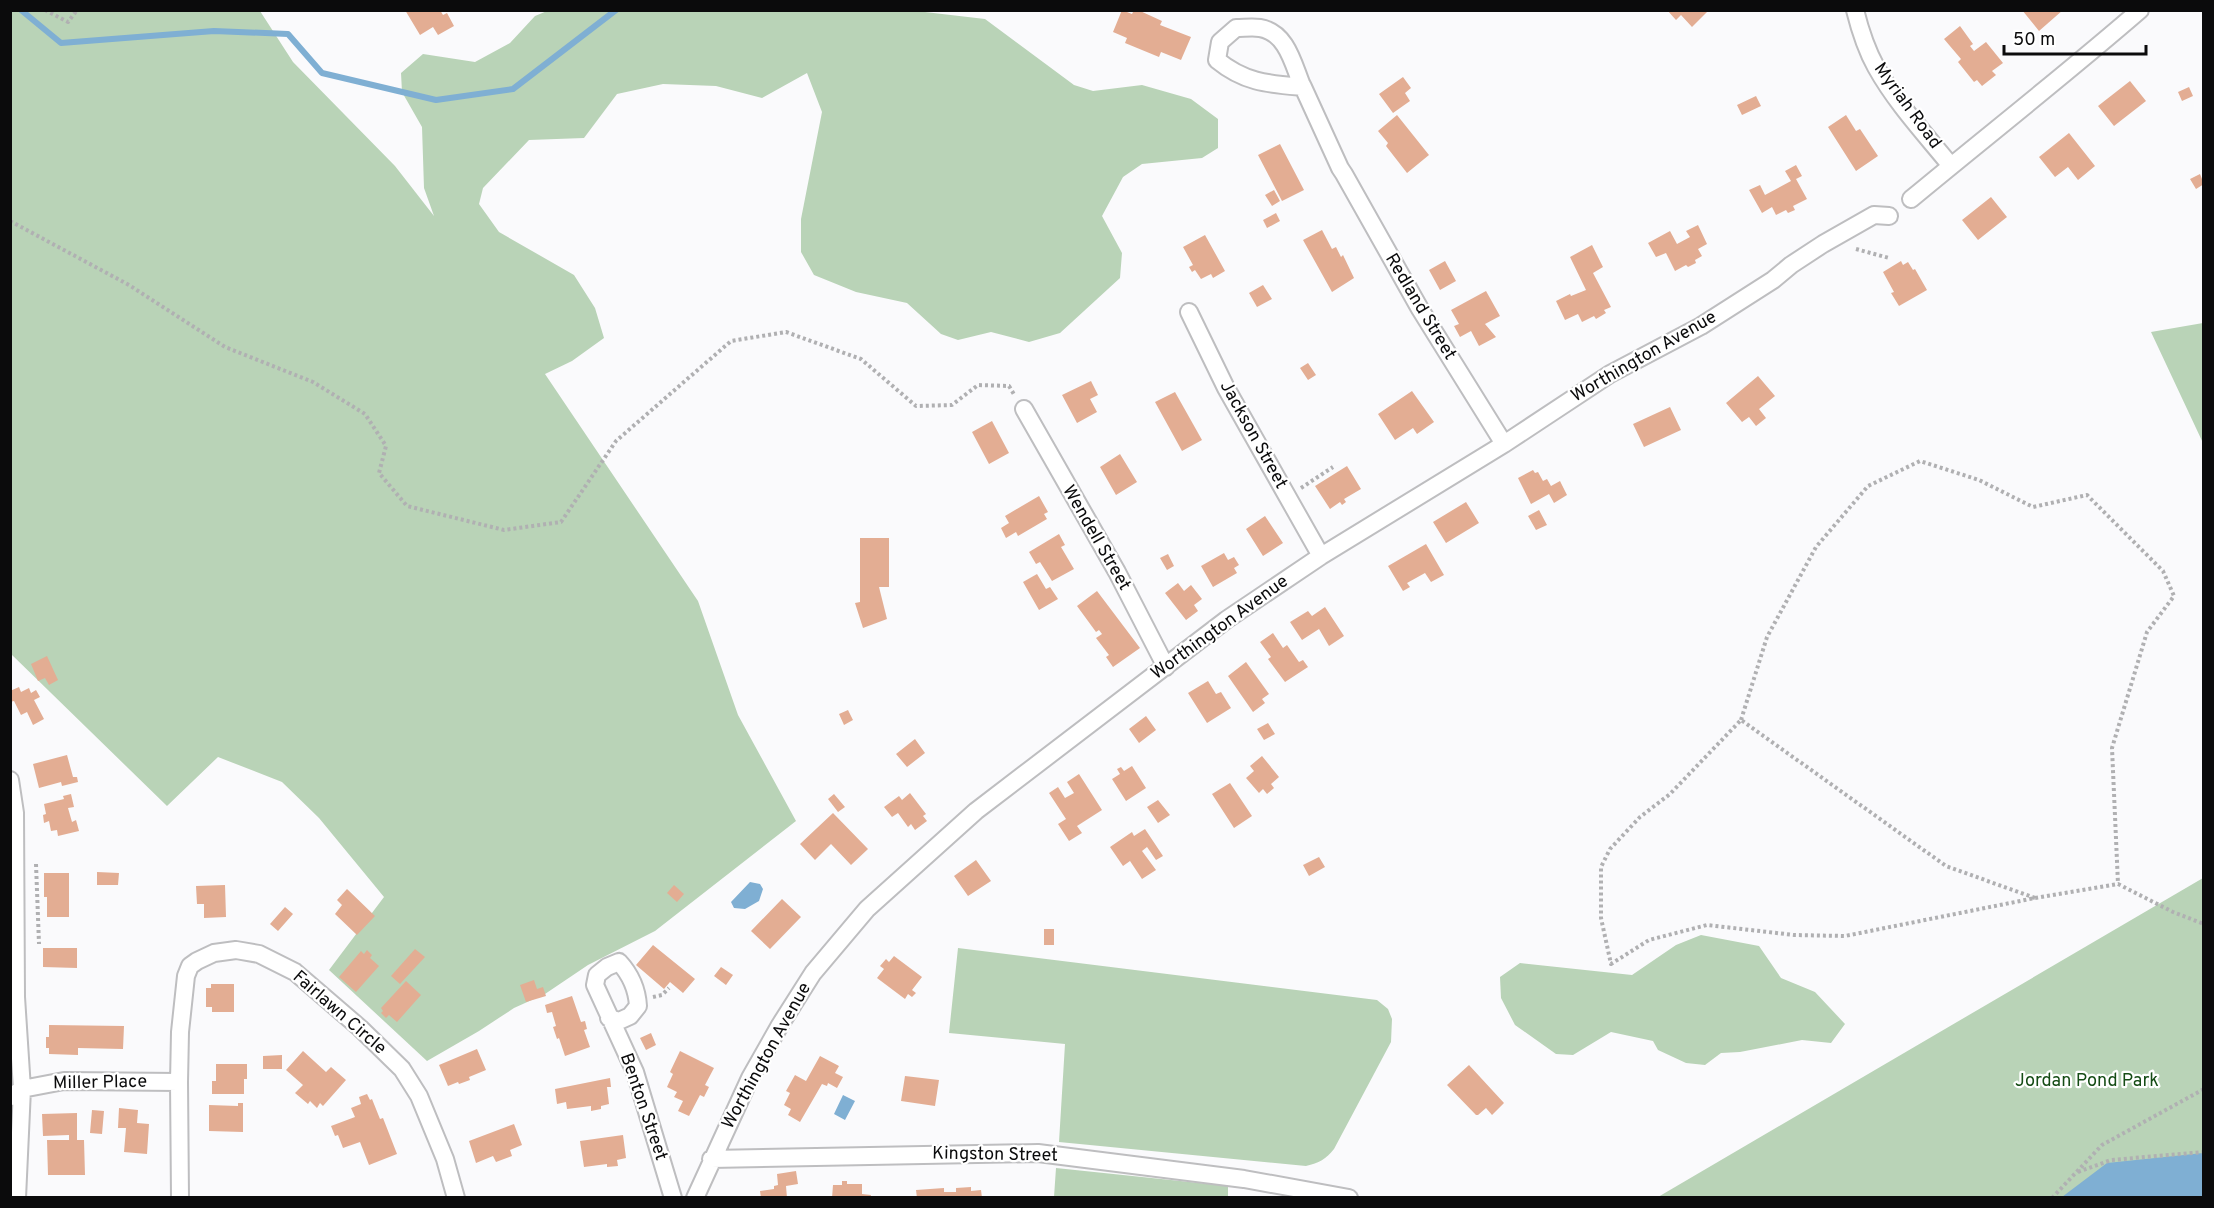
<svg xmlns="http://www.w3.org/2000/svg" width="2214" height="1208" viewBox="0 0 2214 1208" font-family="Overpass,sans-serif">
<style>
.green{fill:#b9d3b7}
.water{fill:#7fafd3}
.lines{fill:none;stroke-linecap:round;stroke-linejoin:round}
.stream{stroke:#7fafd3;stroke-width:6}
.building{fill:#e3ad93}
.minor-casing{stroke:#bebec0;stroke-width:20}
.path{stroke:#b0b0b2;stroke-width:4;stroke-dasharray:3 3;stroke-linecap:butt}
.minor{stroke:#fff;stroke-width:16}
.labels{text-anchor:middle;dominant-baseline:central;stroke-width:4.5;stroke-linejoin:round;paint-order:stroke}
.street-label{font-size:18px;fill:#0b0b0c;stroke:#fff}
.park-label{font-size:18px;fill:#154c15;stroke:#fff}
</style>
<rect width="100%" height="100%" fill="#fafafc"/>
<path class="green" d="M922,10l3,2 60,7 89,66 19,6 49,-6 49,14 27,20v29l-16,10 -60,6 -19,13 -21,39 20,37 -2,25 -60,55 -31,9 -38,-10 -33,8 -17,-6 -34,-31 -51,-11 -42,-17 -13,-23v-33l21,-107 -15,-39 -45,25 -46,-12 -53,-2 -46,10 -33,44 -55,2 -46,48 -4,16 20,28 75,43 21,33 9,30 -32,23 -27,13 153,227 40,114 58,106 -141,110 -67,34 -43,29 -31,14 -35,23 -52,30 -98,-91 55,-73 -65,-79 -37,-36 -64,-25 -51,49 -156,-152 -1,-643h250l33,51 102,104 39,50 -10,-28 -2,-61 -20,-35 -1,-19 22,-19 52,8 35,-19 25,-27 12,-5z
M2203,323h1l-1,120 -52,-111z
M2203,878v319h-545z
M1701,935l58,11 22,32 34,14 30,32 -14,19 -29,-3 -62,12 -19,1 -16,12 -19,-2 -28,-13 -5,-9 -42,-9 -38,23 -17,-1 -41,-29 -14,-27 -1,-21 20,-14 112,12 44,-30z
M958,948l419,52 11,9 4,10 -1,23 -57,107c-8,10 -15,14 -28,17l-247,-24 6,-98 -116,-11z
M1056,1168l172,18v11h-174z"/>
<path class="water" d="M750,882l10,2 3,5 -4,12 -14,8 -11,-1 -3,-6z
M843,1095l12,6 -10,19 -11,-6z
M2203,1153v44h-141l45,-34z"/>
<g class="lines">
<path class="stream" d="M21,10l40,33 153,-12 74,3 34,39 114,27 77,-11 103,-79"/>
</g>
<path class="building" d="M405,10h35l3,5 4,-2 7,13 -16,9 -5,-8 -13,8z
M1122,10l10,4 2,-4h4l24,11 -2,4 31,12 -10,23 -20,-8 -2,5 -34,-14 2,-5 -14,-6z
M1667,10h42l-17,17 -11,-12 -5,5z
M2022,10h41l-24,21z
M1960,26l13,18 -3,2 4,5 12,-9 17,21 -11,8 4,4 -14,11 -5,-6 -3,2 -16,-20 3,-3 -17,-20z
M1403,77l8,11 -6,5 5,8 -17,12 -14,-19z
M2130,81l16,20 -32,25 -16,-20z
M2189,87l4,9 -11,5 -4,-9z
M1756,96l5,10 -19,9 -5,-10z
M1397,115l32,40 -22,18 -21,-27 2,-3 -10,-12z
M1846,115l10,16 4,-2 18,27 -22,15 -28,-44z
M2069,133l26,33 -17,14 -10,-13 -13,10 -16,-20z
M1280,144l24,46 -22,11 -24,-46z
M1796,165l6,11 -6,3 11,20 -14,7 2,4 -7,3 -2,-3 -10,5 -4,-8 -10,6 -13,-23 11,-5 5,10 26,-14 -6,-10z
M2200,174l4,10 -8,5 -6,-10z
M1274,190l6,11 -8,5 -7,-11z
M1991,197l16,20 -29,23 -16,-20z
M1276,213l4,8 -13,7 -4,-8z
M1698,225l9,19 -9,5 4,7 -7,4 1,3 -8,4 -2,-2 -11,6 -9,-18 -10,4 -8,-14 22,-12 7,13 13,-7 -4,-6z
M1322,230l10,19 4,-2 5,10 2,-2 11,23 -22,14 -29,-52z
M1205,235l20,36 -12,7 -2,-4 -10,5 -6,-9 -3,2 -3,-5 4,-2 -10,-18z
M1592,245l11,22 -10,6 18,34 -7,3 2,3 -10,6 -2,-3 -12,6 -4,-8 -13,6 -9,-19 14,-7 1,2 15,-6 -16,-33z
M1445,261l11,20 -16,9 -11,-20z
M1901,261l2,4 5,-3 5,8 2,-1 12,21 -28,16 -8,-13 3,-1 -11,-20z
M1263,285l9,14 -15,8 -8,-14z
M1486,291l14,25 -15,8 11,13 -17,9 -8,-15 -11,6 -6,-11 5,-2 -8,-14z
M1308,363l8,12 -8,5 -8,-12z
M1758,376l17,20 -16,13 7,9 -10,8 -7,-9 -7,5 -16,-19z
M1091,381l7,14 -8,4 7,13 -20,11 -15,-28z
M1412,391l22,31 -17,12 -4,-6 -18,12 -17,-26z
M1175,392l27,48 -20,11 -27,-49z
M1670,407l11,23 -37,17 -11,-23z
M992,421l17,32 -20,11 -17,-32z
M1120,454l17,28 -21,13 -16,-28z
M1347,466l14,23 -17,10 2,3 -4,3 -2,-3 -10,7 -15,-23z
M1533,470l2,3 3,-1 5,9 4,-2 4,7 9,-5 7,14 -13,8 -5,-9 -18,10 -13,-26z
M1039,496l9,16 -4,2 3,5 -29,17 -2,-4 -10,6 -5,-10 8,-5 -4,-7z
M1466,502l13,21 -33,20 -13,-21z
M1539,510l8,15 -11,5 -8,-14z
M1265,516l18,27 -20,13 -17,-27z
M1059,534l6,11 -4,2 13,22 -22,12 -12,-19 -4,2 -7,-12z
M860,538h29v49h-10l8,32 -24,9 -8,-25 5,-1z
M1426,544l18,31 -13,7 -6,-9 -18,10 3,4 -7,4 -15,-25z
M1224,553l4,7 6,-3 5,8 -5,3 3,5 -24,14 -12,-21z
M1168,554l6,12 -7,4 -7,-12z
M1037,574l9,15 4,-2 8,12 -19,11 -16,-28z
M1178,583l6,8 7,-6 11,14 -8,6 4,6 -12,9 -21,-27z
M1097,591l43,57 -27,19 -7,-10 3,-2 -13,-17 6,-4 -3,-4 -3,2 -19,-26z
M1325,607l19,29 -15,10 -10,-17 -17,11 -12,-18 18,-11 4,5z
M1273,633l10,15 4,-3 12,17 4,-2 5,7 -23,15 -17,-23 3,-2 -11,-15z
M47,656l11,24 -9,5 -4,-7 -7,3 -7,-17z
M1246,662l23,32 -7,5 3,4 -12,9 -25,-36z
M1208,681l8,13 5,-2 10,16 -24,15 -19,-30z
M19,687l2,5 8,-4 2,5 5,-3 4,7 -6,3 10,19 -11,6 -6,-13 -6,3 -7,-14 -4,1v-11z
M848,710l5,10 -9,5 -5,-11z
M1146,716l10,14 -17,13 -10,-14z
M1268,723l7,11 -11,6 -7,-11z
M915,739l10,14 -18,14 -11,-13z
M67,755l6,22h4l1,5 -16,4 -1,-4 -22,6 -6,-24z
M1262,756l17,21 -8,7 3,4 -7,6 -4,-5 -4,4 -13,-15 8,-7 -4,-5z
M1132,766l14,22 -20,13 -14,-22 8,-5 -3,-5 4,-2 3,4z
M1079,774l23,36 -25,16 5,7 -13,8 -11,-17 8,-5 -17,-26 9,-6 7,11 9,-5 -7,-11z
M1230,783l22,33 -18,12 -22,-34z
M910,793l16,21 -3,2 4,5 -12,9 -4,-6 -3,3 -10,-14 -6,4 -8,-10 15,-11 3,4z
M71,794l3,13 -6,1 4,14 4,-2 3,11 -21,5 -1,-6 -6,1 -2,-10 -5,2 -1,-8 3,-1 -2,-10 20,-5 -1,-3z
M834,794l11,13 -7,5 -10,-13z
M1158,800l12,15 -12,8 -11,-16z
M833,813l35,36 -17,16 -20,-21 -16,16 -15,-16z
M1145,829l18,27 -7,4 -9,-13 -5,4 14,19 -14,9 -12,-18 -7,5 -13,-19 22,-15 2,4z
M1319,857l6,10 -16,9 -6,-11z
M976,860l15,21 -23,15 -14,-20z
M97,872l22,1 -1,12h-21z
M44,873h25v44h-22v-20h-3z
M225,885l1,32 -22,1v-14h-7l-1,-18z
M674,885l10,9 -7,8 -10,-9z
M347,889l28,27 -18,19 -22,-21 7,-9 -5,-5z
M782,899l19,18 -31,32 -19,-18z
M285,907l8,7 -15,17 -8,-7z
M1044,929h10v16h-10z
M653,945l42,34 -12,14 -13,-11 -6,7 -28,-24z
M43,948h34v20l-34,-1z
M415,949l10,8 -25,27 -9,-8z
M367,950l5,5 -2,3 9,8 -23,26 -17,-15 22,-26 3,3z
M894,956l28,21 -10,13 4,3 -4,4 -4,-3 -3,5 -28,-21 7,-9 -4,-3 6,-7 3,3z
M721,967l12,8 -7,10 -12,-9z
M534,980l3,9 6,-2 3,9 -20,6 -6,-17z
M406,981l15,14 -24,27 -8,-7 -3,3 -5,-5 2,-2 -2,-3z
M211,984h23v28h-22v-5h-6v-19h5z
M572,996l9,26 4,-1 2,8 -3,1 6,17 -25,9 -6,-18 -2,1 -4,-12 3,-1 -4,-14 -5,1 -2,-8z
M49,1025l75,1 -1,23 -45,-1v7l-29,-1v-6h-3v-11h3z
M651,1033l5,12 -10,5 -6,-12z
M477,1049l9,21 -17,7 1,3 -11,4 -1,-2 -10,4 -9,-21z
M303,1051l23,21 5,-5 15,13 -23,26 -3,-3 -3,5 -7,-7 -2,3 -13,-11 8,-8 -17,-15z
M680,1051l34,17 -9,17 4,2 -5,10 -4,-2 -11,21 -11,-5 5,-10 -9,-4 3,-5 -10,-5 6,-13 -3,-2z
M282,1055v14h-19v-13z
M820,1056l19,10 -4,7 8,4 -6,11 -9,-5 -1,3 -5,-2 -22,38 -12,-7 3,-6 -7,-4 6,-12 -4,-2 9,-16 11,6z
M216,1064h31v15h-3v15h-32v-13h4z
M1469,1065l35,38 -12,12 -6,-7 -8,7h-2l-29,-30z
M905,1076l34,4 -4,26 -34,-5z
M610,1078l1,9h-4l2,17 -8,2v3l-10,2v-5l-24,3 -1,-7 -9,2 -2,-15z
M367,1094l3,6 2,-1 8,20 3,-1 14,36 -28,11 -9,-23 -17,6 -5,-13 -3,1 -4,-10 24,-9 -4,-9 10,-4 -2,-7z
M238,1103h5v29l-34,-1v-26l29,1z
M119,1108l19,2 -1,13 12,1 -2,30 -23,-2 2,-24h-8z
M92,1110l12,1 -2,23 -12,-1z
M77,1113v27h7l1,35h-37l-1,-35h22v-5l-26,1 -1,-22z
M514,1124l8,21 -12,5 2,6 -16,6 -3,-6 -17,7 -7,-22z
M623,1135l3,23 -9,2 1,6 -11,1v-3l-23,3 -4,-26z
M796,1171l2,13 -12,2 1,12h-26l-1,-7 14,-2v-3l4,-1 -1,-11z
M842,1181h5v3h15v10l9,1 -1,3h-38l1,-13h9z
M971,1187v4l10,-1 1,8h-65l-1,-8 28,-2v4h12v-4z"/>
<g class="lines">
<defs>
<path id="minor" d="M1855,10c5,20 11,39 21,57 20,36 49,67 75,99
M1303,87c-34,-3 -58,-4 -86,-27l3,-18 16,-14c8,0 17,-1 24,0 26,4 33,35 41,55l2,4 37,81 4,6 76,135 84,135
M1911,199c76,-63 154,-124 229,-189
M1189,312l37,76 95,168
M1024,409l93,163 49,95
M10,780l5,33 1,184 6,92 -5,109
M609,1018l10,3 11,-5 8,-10c-1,-17 -7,-31 -19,-44l-12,5 -10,8 -2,10 40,87 38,126
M10,1097l12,-8 42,-8 115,1
M711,1159l327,-6 206,26 105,19
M180,1198l-1,-116 1,-50 6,-56 4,-10 7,-5 17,-8 22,-3 23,4 36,18 65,56 42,41 17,27 26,63 11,39
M695,1198l55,-120 30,-53 33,-52 54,-64 109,-98 250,-191 95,-64 183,-112 106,-70 91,-48 72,-46 18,-15 32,-21 51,-29 15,1"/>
</defs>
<use href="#minor" class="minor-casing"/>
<path class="path" d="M45,10l23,12 9,-12
M10,221l119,64 96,62 88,35 52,32 21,32 -7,27 28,33 97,24 57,-8 55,-81 115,-100 55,-9 75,27 55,47 36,-1 26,-20 31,1 6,10
M1856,249l33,9
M1301,488l32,-21
M1741,720l26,-83 49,-90 52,-61 52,-25 59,19 54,27 54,-12 76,76 11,25 -27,36 -35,116 6,136
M36,864l3,80
M2035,898l-89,-32 -205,-146 -71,74 -30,23 -30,32 -9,18v51l10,46 38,-24 58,-15 87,10 51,1 190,-38 83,-14 55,28 31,12
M653,997l9,-2 7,-7
M2078,1172l33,-12 93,-8
M2052,1198l50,-53 102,-56"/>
<use href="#minor" class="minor"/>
</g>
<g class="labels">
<g class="street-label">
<text transform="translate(1907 106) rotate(54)">Myriah Road</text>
<text transform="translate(1420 307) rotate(59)">Redland Street</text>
<text transform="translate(1644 357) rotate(-30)">Worthington Avenue</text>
<text transform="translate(1253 435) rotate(61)">Jackson Street</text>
<text transform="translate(1096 538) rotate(60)">Wendell Street</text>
<text transform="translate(1220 628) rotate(-36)">Worthington Avenue</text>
<text transform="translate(339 1013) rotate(41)">Fairlawn Circle</text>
<text transform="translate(767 1056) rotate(-61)">Worthington Avenue</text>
<text transform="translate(100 1083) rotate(-1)">Miller Place</text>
<text transform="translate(643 1107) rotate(71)">Benton Street</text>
<text transform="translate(995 1155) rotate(1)">Kingston Street</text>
</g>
<g class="park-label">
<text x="2087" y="1081">Jordan Pond Park</text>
</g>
</g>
<rect width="2214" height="1208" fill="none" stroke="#0b0b0c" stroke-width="24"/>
<path d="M2004 45v9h142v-9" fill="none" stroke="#0b0b0c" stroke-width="3"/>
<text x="2013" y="45" font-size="18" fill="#0b0b0c" stroke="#ffffff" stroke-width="4.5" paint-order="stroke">50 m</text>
</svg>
